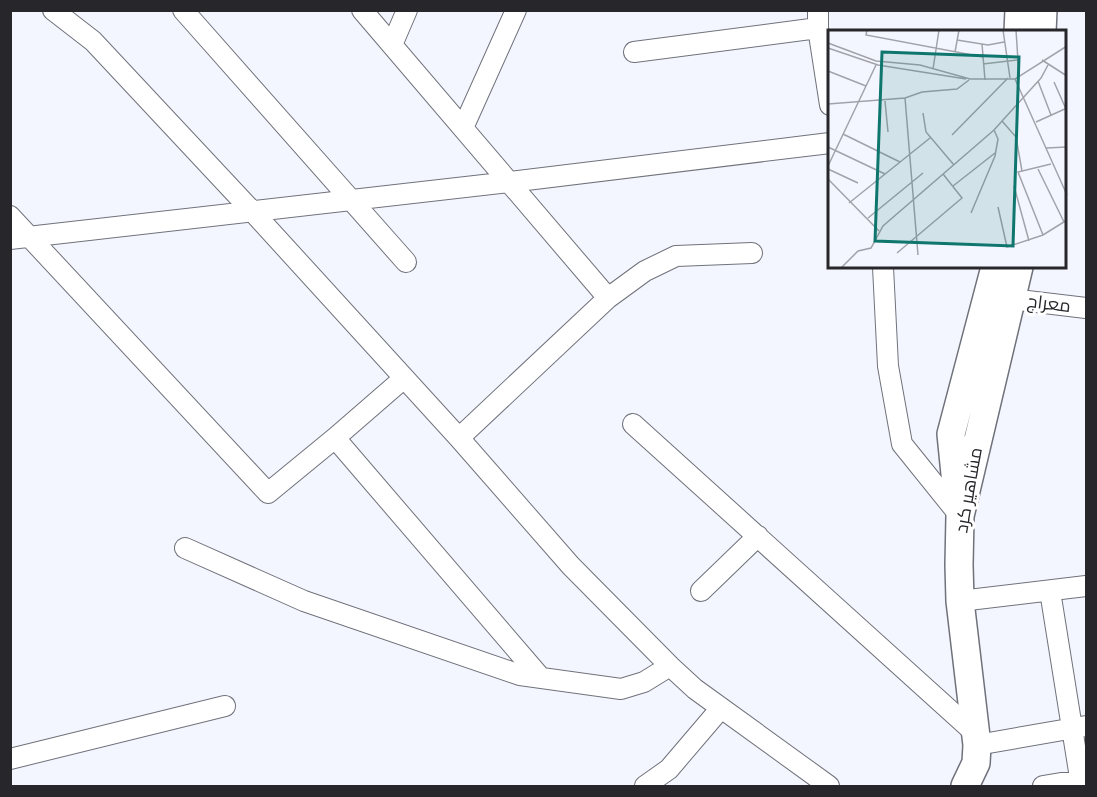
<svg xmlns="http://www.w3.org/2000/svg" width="1097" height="797" viewBox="0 0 1097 797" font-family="'PT Sans Narrow',Cairo,sans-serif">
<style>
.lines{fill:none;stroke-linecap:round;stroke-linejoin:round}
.street-casing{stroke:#70727b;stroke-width:22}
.secondary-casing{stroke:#70727b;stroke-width:30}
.street{stroke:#fff;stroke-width:20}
.secondary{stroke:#fff;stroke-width:27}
.labels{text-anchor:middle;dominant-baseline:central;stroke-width:6;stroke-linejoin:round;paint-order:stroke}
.street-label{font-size:18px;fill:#27272b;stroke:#fff}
.inset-road{fill:none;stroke:#a2a3aa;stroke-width:1.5}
.view{fill:#0f766e;fill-opacity:0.15;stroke:#0f766e;stroke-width:3}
.inset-edge{fill:none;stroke:#27272b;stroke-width:3}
</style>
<rect width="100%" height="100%" fill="#f4f6ff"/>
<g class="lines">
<defs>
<path id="street" d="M53,10l40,31 159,170 207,227 112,128 99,100 25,23 134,97
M183,10l223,252
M362,10l246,288
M818,10v18l12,77
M392,45l15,-35
M634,52l184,-24
M463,128l53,-118
M10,216l258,277 67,-55 68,-59
M10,239l500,-57 320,-39
M883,267l5,99 14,78 58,72
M1011,299l75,9
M633,424l342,309
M335,438l206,240
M459,438l149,-140 37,-27 31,-15 76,-3
M185,548l119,53 216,74 101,14 23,-7 26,-16
M701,591l57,-55
M1050,591l31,193
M960,601l126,-15
M977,745l109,-19
M10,759l215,-53
M645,786l24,-17 52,-61
M1043,786l18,-3h25"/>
<path id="secondary" d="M1018,32l1,-22
M1042,32l1,-22
M957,494l-6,-60 44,-167
M965,786l11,-23 1,-18 -17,-144 -1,-36 1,-49 59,-249"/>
</defs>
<use href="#street" class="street-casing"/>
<use href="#secondary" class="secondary-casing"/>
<use href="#street" class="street"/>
<use href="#secondary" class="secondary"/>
</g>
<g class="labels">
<g class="street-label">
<text transform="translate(1049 303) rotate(7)">معراج</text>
<text transform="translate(968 490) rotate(-80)">مشاهیر کرد</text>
</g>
</g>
<g transform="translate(828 30)">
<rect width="238" height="238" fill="#f4f6ff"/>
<path class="inset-road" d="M39,0l-1,5 117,22M175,0l7,48M188,0l3,46M129,10l31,5 16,-3M0,13l48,18 44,4 50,14h45l52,116M154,14l3,36M0,18l50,17 88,14M127,22l4,-22M214,30l25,16M155,34l34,-4M105,39l6,-39M0,41l38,15M187,49l52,-33M210,51l13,34M226,52l12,27M77,68l13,157M57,71l3,31M0,74l77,-6 17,-6 35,-3 12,-9M95,83l3,19 28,33M174,91l14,16 6,34M208,92l31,-14M15,104l57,28M124,105l56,-57M0,117l57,27M218,118l21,-1M0,136l48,-101M0,139l30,14M210,139l26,53M0,149l51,52M125,156l42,-33M186,156l15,55M21,173l81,-65M170,177l9,40 36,-12 24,-15M143,183l24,-57 3,-17 -4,-9M40,188l55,-45M215,205l-25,-63 33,-8M69,223l65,-55 -19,-24M13,238l17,-17 13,-3 12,-22 111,-96 47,-52 7,-13"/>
<path class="view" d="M54,22l137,5 -6,189 -138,-5z"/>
<rect width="238" height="238" class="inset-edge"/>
</g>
<rect width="1097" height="797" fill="none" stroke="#27272b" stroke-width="24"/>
</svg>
